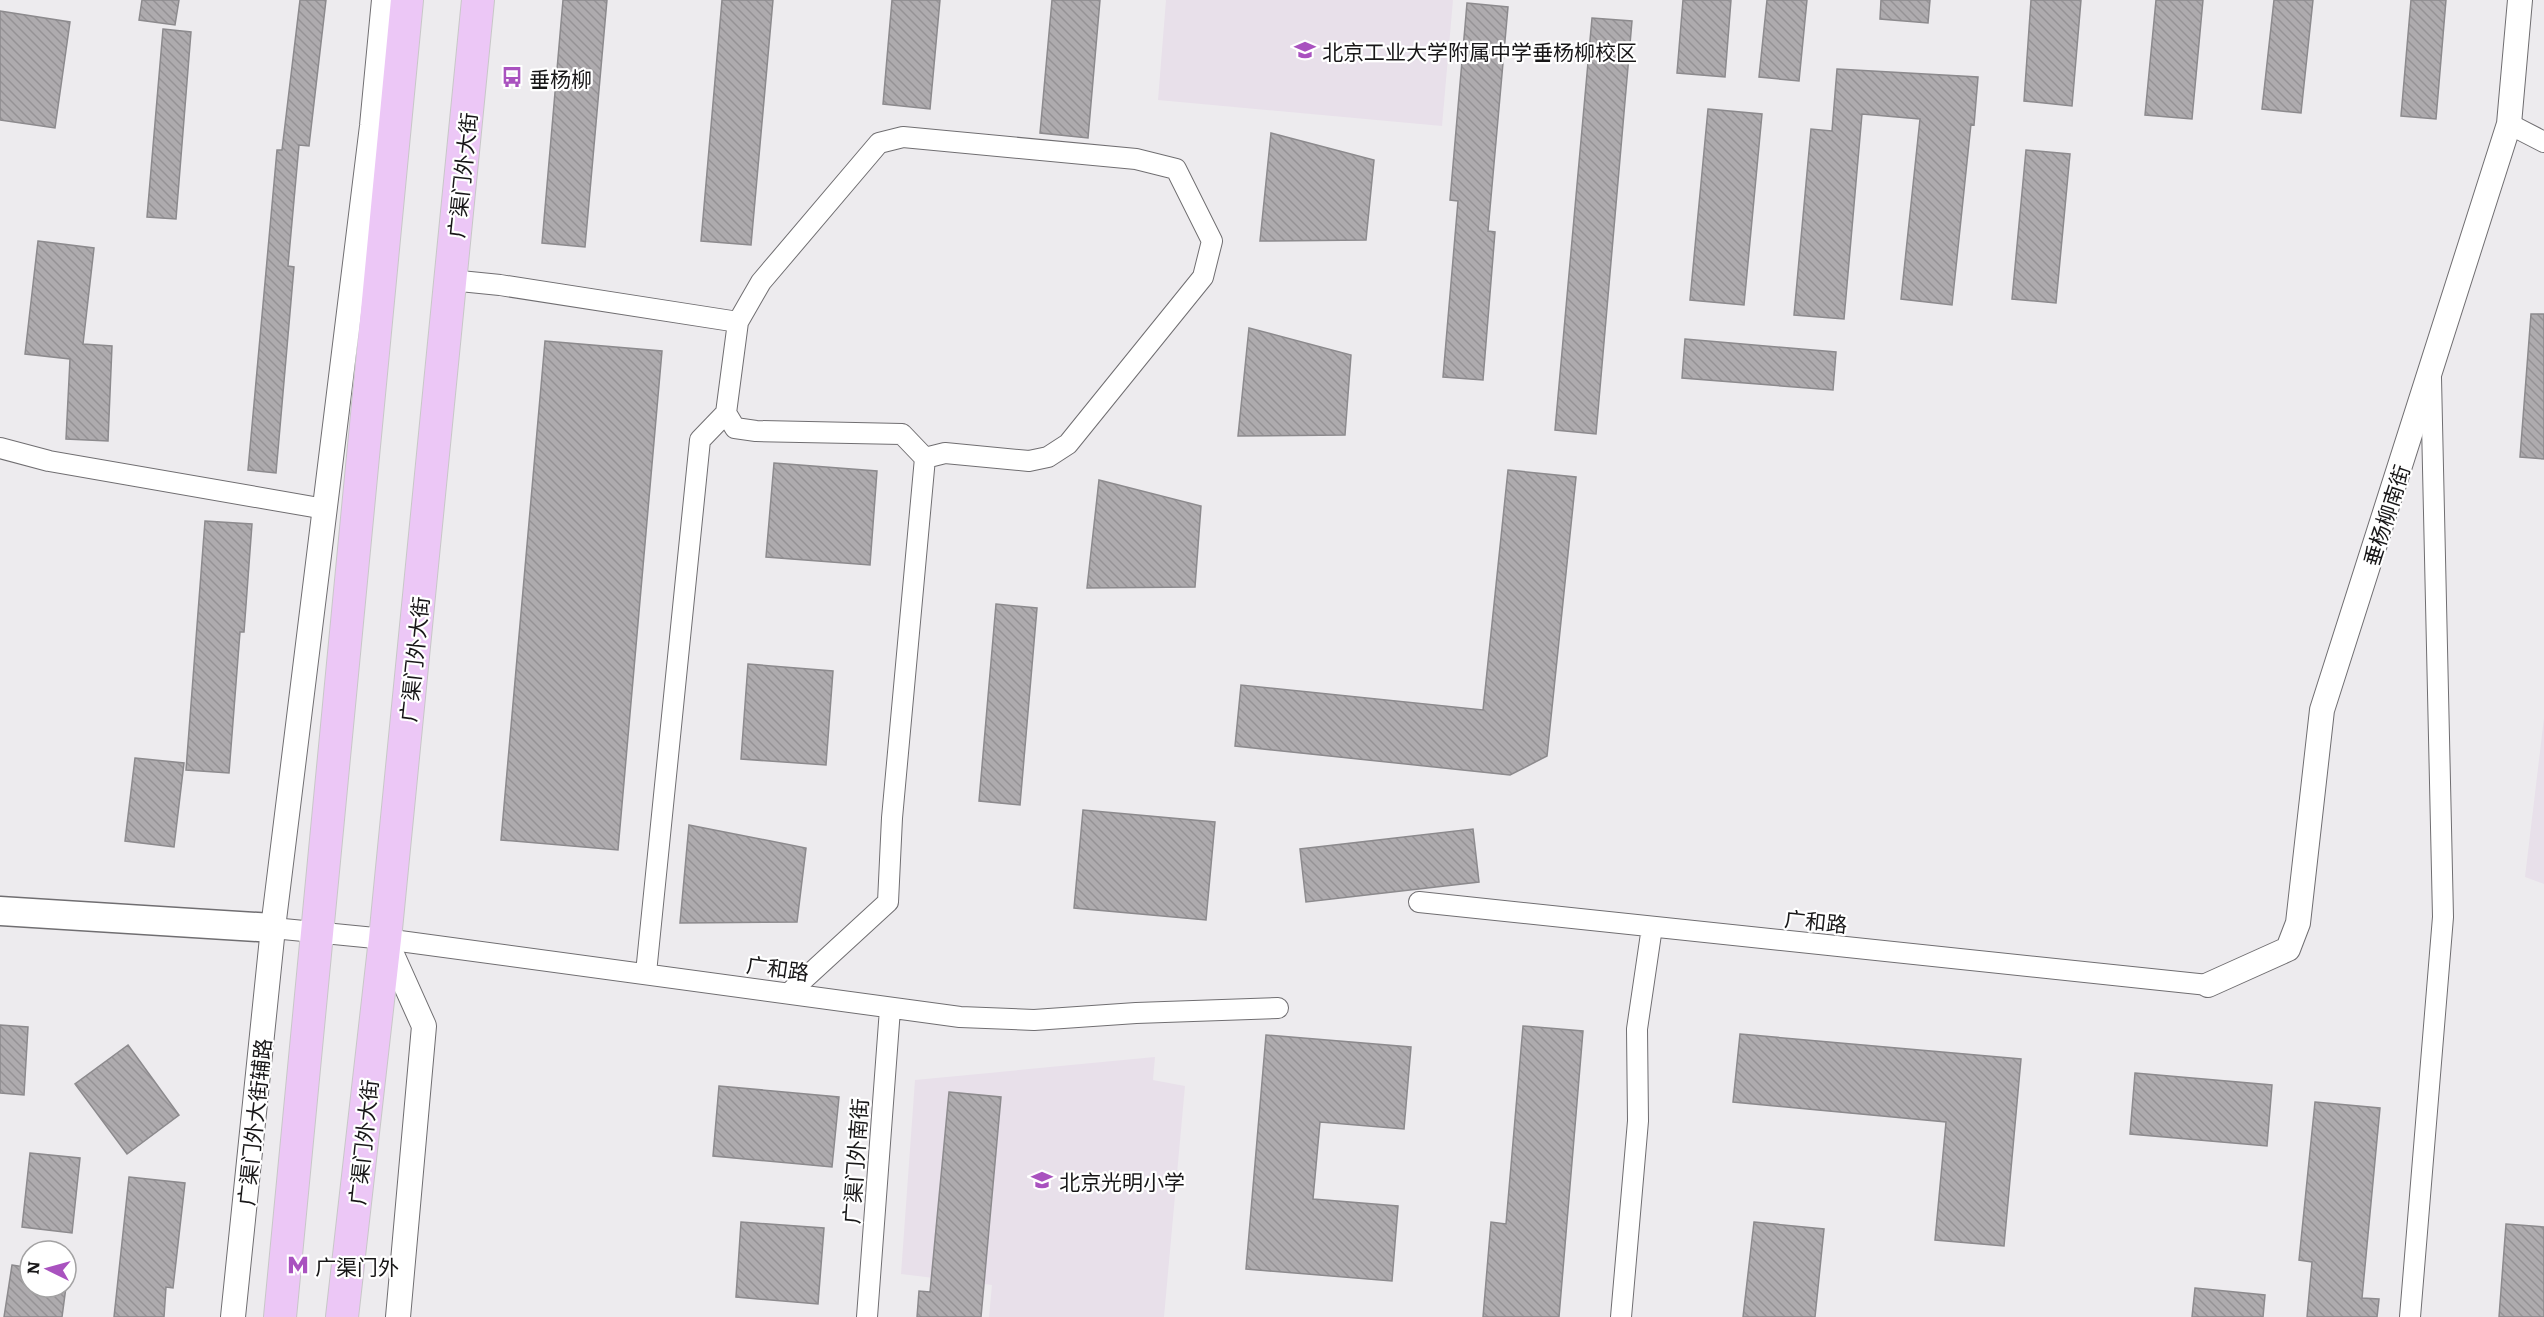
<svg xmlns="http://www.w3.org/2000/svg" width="2544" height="1317" viewBox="0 0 2544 1317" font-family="Literata,'Noto Sans SC',serif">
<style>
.built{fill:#e8e0ea}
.building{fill:url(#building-back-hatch);stroke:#8c8a8d;stroke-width:1.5}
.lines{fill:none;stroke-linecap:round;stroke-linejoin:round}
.minor-casing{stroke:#706e71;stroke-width:22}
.tertiary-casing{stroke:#706e71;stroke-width:26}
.secondary-casing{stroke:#706e71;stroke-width:31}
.primary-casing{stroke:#c8c7c8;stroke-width:34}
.minor{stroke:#fff;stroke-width:20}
.tertiary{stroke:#fff;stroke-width:24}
.secondary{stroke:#fff;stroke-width:28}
.primary{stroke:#ecc7f6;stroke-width:32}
.labels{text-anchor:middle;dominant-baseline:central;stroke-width:4.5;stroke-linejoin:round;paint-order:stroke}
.poi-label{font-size:21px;fill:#181718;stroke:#fff;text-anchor:start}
.street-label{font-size:21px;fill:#181718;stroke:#fff}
</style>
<defs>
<pattern id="building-back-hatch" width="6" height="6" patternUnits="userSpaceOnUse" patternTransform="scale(1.5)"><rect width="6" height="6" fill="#aeabae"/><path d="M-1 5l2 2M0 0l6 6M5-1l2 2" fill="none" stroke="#959295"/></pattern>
</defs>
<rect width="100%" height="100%" fill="#edebee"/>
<path class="built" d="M1166,0h287l-11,126 -284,-26z
M2544,718v166l-19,-7z
M1155,1057l-2,23 32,6 -21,231h-175l3,-32 -91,-11 14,-194z"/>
<path class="building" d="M142,0h37l-4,25 -36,-5z
M300,0h26l-17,146 -10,-1 -11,121 6,1 -18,206 -28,-3 29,-320h5z
M563,0h44l-22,247 -43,-4z
M722,0h51l-22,245 -50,-4z
M892,0h48l-10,109 -47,-5z
M1052,0h48l-12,138 -48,-5z
M1683,0h48l-6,77 -48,-4z
M1767,0h40l-8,81 -40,-4z
M1881,0h49l-2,23 -48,-4z
M2031,0h50l-9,106 -48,-5z
M2156,0h47l-11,119 -47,-4z
M2274,0h39l-12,113 -39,-4z
M2411,0h35l-10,119 -35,-3z
M1467,3l41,4 -20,224 7,1 -12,148 -40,-3 15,-176 -8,-1z
M0,11l70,11 -15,106 -55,-8z
M1592,18l40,3 -36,413 -41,-4z
M163,29l28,3 -15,187 -29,-2z
M1837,69l141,8 -4,48 -3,-1 -19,181 -51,-6 19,-180 -58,-5 -18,205 -50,-4 17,-186 21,2z
M1708,109l54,5 -18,191 -54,-5z
M1271,133l103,27 -8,80 -106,1z
M2026,150l44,4 -14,149 -44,-4z
M38,241l56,7 -11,96 29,2 -4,95 -42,-2 4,-80 -45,-5z
M2531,314h13v145l-24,-2z
M1249,328l102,27 -6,80 -107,1z
M1685,339l151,13 -3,38 -151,-12z
M545,341l117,10 -44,499 -117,-10z
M774,463l103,8 -7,94 -104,-8z
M1508,470l68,7 -29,279 -37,19 -275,-29 6,-61 242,25z
M1099,480l102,26 -6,81 -108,1z
M205,521l47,3 -8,108h-4l-11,141 -43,-3z
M996,604l41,4 -17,197 -41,-4z
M748,664l85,7 -7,94 -85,-6z
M135,758l49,5 -10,84 -49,-6z
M1083,810l132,12 -9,98 -132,-12z
M689,825l117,23 -9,74 -117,1z
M1473,829l6,53 -173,20 -6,-53z
M0,1025l28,2 -4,68 -24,-2z
M1523,1026l60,5 -24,286h-76l8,-95 15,2z
M1740,1034l281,25 -17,187 -69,-6 11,-118 -213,-20z
M1266,1035l145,12 -7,82 -84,-7 -7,77 85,7 -6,75 -146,-12z
M128,1045l51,70 -52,39 -52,-70z
M2135,1073l137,12 -5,61 -137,-12z
M719,1086l120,11 -7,70 -119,-11z
M949,1092l52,5 -20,220h-64l2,-26 11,1z
M2315,1102l65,6 -18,190 17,1 -2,18h-70l5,-55 -13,-2z
M30,1153l50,5 -8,75 -50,-6z
M129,1177l56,6 -12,105 -7,-1 -2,30h-50z
M741,1222l83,6 -6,76 -82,-7z
M1754,1222l70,7 -9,88h-72z
M2506,1224l38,3v90h-45z
M12,1265l18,3v19h36l-4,30h-58z
M2195,1288l70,7 -2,22h-71z"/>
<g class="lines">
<defs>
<path id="minor" d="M2509,124l35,18
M450,280l50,5 238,37
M0,448l49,13 276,48
M1419,902l789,83
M273,928l112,11 575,78 74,3 102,-7 142,-5
M646,973l54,-533 26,-27
M790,992l98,-90 4,-84 33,-360 -23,-24 -146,-3 -21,-3 -9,-15 12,-91 23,-40 118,-139 24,-6 233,22 40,10 36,72 -9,36 -135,167 -20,13 -19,4 -84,-8 -20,5
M867,1317l23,-308
M1621,1317l17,-196 -1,-92 15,-102
M2410,1317l33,-400 -12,-539"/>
<path id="tertiary" d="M385,939l39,87 -26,291
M2208,985l80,-36 10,-26 24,-213 187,-586 11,-124
M233,1317l40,-389 99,-802 12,-126"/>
<path id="secondary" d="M0,911l273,17"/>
<path id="primary" d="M280,1317l127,-1317
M342,1317l43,-378 93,-939"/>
</defs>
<use href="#minor" class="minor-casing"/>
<use href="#tertiary" class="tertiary-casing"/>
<use href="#secondary" class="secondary-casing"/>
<use href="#primary" class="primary-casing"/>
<use href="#minor" class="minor"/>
<use href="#tertiary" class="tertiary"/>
<use href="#secondary" class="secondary"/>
<use href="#primary" class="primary"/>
</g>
<defs>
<symbol id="school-bare" viewBox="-9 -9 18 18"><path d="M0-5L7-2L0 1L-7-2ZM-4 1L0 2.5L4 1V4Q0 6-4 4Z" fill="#a952bf" stroke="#fff" stroke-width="2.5" paint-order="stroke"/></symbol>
<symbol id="bus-bare" viewBox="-9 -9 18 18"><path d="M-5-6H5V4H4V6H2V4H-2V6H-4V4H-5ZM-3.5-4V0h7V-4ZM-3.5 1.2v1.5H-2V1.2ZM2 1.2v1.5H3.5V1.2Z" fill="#a952bf" stroke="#fff" stroke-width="2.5" paint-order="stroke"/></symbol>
<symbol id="metro-bare" viewBox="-9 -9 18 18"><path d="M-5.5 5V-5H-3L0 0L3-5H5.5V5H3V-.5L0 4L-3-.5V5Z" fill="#a952bf" stroke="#fff" stroke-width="2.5" paint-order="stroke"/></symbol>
</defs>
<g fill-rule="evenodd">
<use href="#school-bare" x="1290" y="35" width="30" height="30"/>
<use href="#bus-bare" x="497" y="62" width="30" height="30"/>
<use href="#school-bare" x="1027" y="1165" width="30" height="30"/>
<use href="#metro-bare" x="283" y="1250" width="30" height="30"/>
</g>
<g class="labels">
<g class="poi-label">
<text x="1322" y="50">北京工业大学附属中学垂杨柳校区</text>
<text x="529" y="77">垂杨柳</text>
<text x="1059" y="1180">北京光明小学</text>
<text x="315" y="1265">广渠门外</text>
</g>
<g class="street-label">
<text transform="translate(461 175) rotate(-84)">广渠门外大街</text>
<text transform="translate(2385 515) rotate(-72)">垂杨柳南街</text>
<text transform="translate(413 659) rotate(-84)">广渠门外大街</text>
<text transform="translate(1816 920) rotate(6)">广和路</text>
<text transform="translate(778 967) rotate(8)">广和路</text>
<text transform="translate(253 1122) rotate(-84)">广渠门外大街辅路</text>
<text transform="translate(362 1142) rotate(-84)">广渠门外大街</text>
<text transform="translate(854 1161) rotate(-86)">广渠门外南街</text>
</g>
</g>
<g transform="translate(48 1269) rotate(275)"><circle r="28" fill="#ffffff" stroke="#a3a2a3" stroke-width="1.5"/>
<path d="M0-4.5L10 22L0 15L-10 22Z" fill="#a952bf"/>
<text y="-9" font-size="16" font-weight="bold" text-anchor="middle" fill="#181718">N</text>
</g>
</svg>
